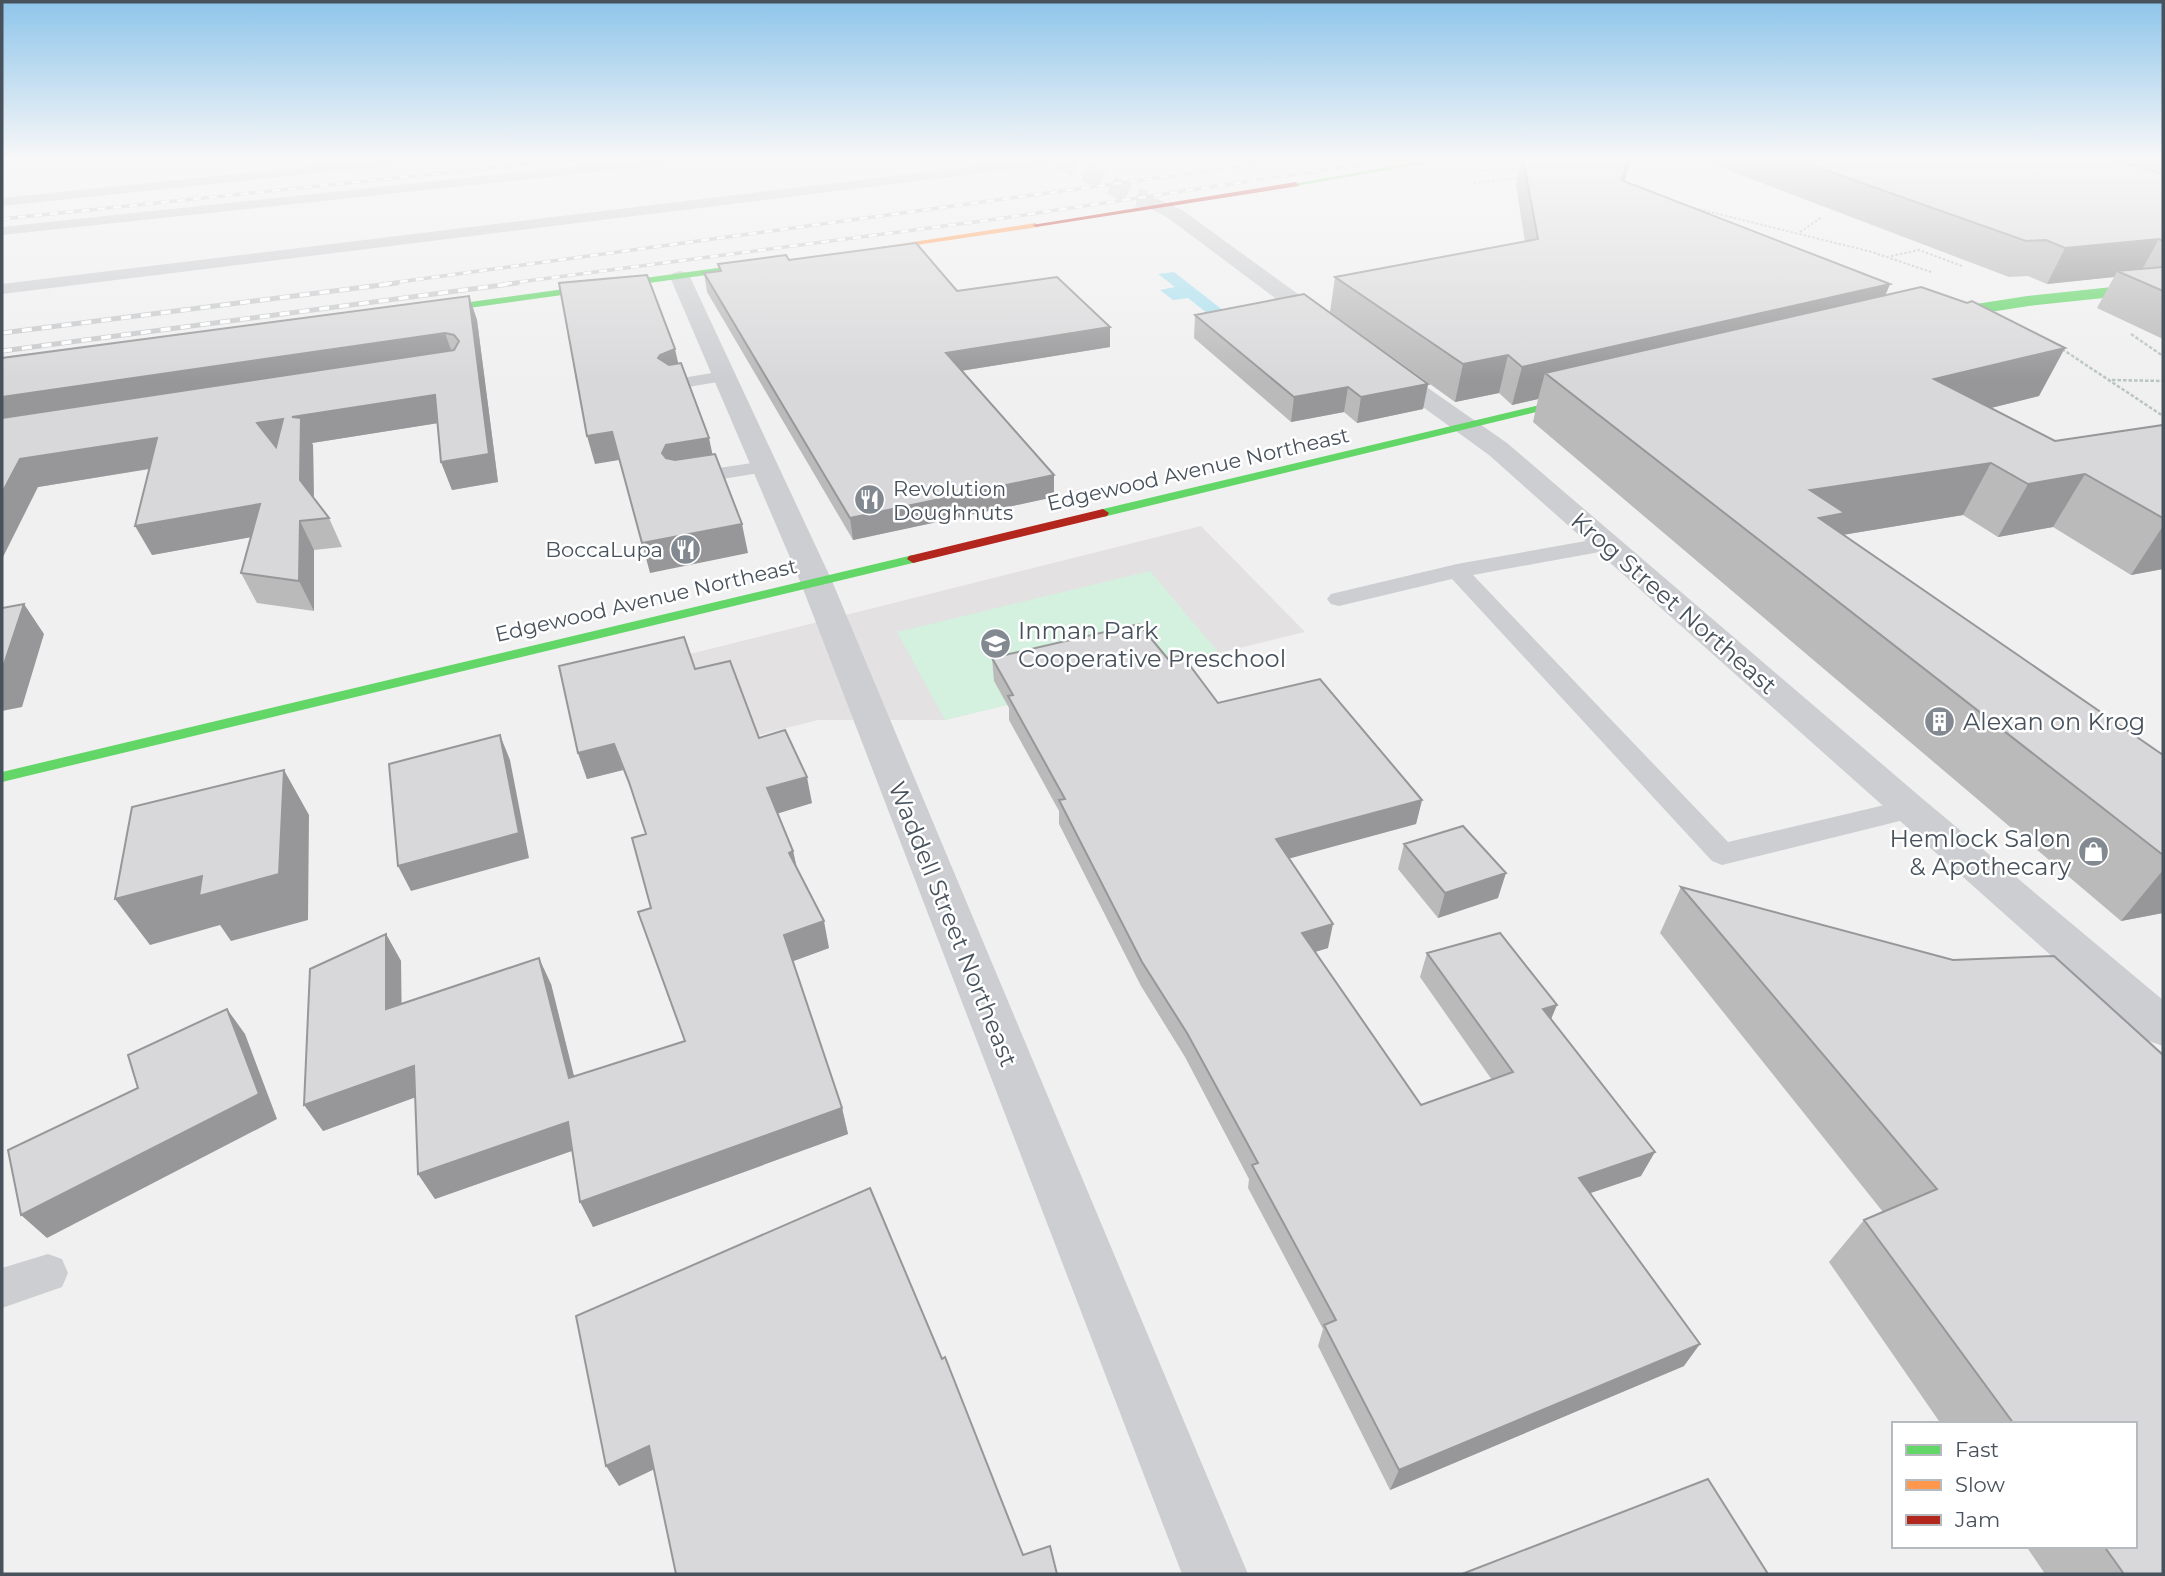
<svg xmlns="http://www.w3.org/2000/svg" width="2165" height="1576" viewBox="0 0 2165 1576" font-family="Montserrat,sans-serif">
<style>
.education{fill:#e3e1e2}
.green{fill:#d4f0df}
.water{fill:#a8dfee}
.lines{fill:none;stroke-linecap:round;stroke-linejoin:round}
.street-tunnel{stroke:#cfd0d3;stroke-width:19;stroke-dasharray:19 10;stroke-linecap:butt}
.path-far1{stroke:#b9c5c1;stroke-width:2;stroke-dasharray:2.5 2;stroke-linecap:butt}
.path{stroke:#b9c5c1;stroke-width:2.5;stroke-dasharray:3.5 2;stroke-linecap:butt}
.lane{fill:#ccced1;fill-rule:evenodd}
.street{fill:#ccced1;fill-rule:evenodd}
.fast{fill:#63d668;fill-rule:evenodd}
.slow{fill:#ff974d;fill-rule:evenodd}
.jam{fill:#b3261e;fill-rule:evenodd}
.rail-far1-casing{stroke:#c6c8ca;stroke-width:3.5}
.rail-casing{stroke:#c6c8ca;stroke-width:5}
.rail-far1{stroke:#fff;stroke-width:2.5;stroke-dasharray:8;stroke-linecap:butt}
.rail{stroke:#fff;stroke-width:3.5;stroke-dasharray:10;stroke-linecap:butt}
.fast-bridge{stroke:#63d668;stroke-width:10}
.wall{fill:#bababb}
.shaded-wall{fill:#979799}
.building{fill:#d8d8da;stroke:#979799;stroke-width:2;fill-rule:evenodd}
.labels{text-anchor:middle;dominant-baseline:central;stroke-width:5;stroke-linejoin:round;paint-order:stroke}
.far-street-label{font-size:21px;fill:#47525d;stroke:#fff}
.far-poi-label{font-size:21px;fill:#47525d;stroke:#fff;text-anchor:start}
.street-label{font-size:24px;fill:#47525d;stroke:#fff}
.poi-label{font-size:24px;fill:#47525d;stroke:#fff;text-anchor:start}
</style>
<rect width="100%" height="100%" fill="#f1f0f0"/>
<path class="education" d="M1201,526l104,106 -360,88h-127l-231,59 -21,-94z"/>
<path class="green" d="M1150,571l69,82 -274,67 -48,-88z"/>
<path class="water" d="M1174,272l50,39 -17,2 -19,-15 -15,2 -13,-10 15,-3 -17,-13z"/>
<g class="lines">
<path class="street-tunnel" d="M1059,159l76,38 11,2"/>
<path class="path-far1" d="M1481,171l44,-1
M1474,183l47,-6
M1690,207l182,45 59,20
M1800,232l22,-15
M1891,256l28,-6 43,16"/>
<path class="path" d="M2131,334l32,22
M2062,349l101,67
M2112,380l51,1"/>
<path class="lane" d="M379,159h43l-6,4 -414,43v-8z
M643,159h43l-6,4 -678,72v-8z
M1032,159h38l-6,4 -1062,131v-10z
M724,371l6,1 3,4 -3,4 -54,9 -9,-5 9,-5z
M765,461l7,2 3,4 -3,4 -87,14 -7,-2 -3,-4 3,-4 7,-2z
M1608,537l8,2 3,5 -3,5 -143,26 255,267 182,-43 10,3 4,7 -4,7 -198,49 -10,-4 -260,-282 -113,27 -8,-2 -4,-5 4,-5 126,-30z
M48,1254l14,5 6,14 -6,14 -60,21v-40z"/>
<path class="street" d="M1146,194l36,16 156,113 3,5 -3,5h-16l-154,-115 -28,-15 -3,-4z
M680,271l7,2 3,4 142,304 416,993h-66l-382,-993 -130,-304 3,-4z
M1384,361l8,2 115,80 417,357 239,200v46l-17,-6 -657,-585 -113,-82 -4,-5 4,-5z"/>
<path class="fast" d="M1434,159h17l-155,27 -4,-2z
M754,263l4,3 -1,2 -338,47 -5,-3 5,-3z
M1586,394l5,3 -1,2 -487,118 -6,-4 6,-4z
M913,555l6,4 -2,3 -915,220v-10z"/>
<path class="slow" d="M1036,223l3,4 -225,33 -4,-2z"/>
<path class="jam" d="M1296,182l3,4 -263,41 -4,-2z
M1103,509l6,4 -2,3 -194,47 -6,-4 2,-3z"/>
<defs>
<path id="rail-far1" d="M2,219l576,-60
M384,284l912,-125
M504,284l493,-65 401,-60"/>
<path id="rail" d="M2,333l395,-50
M2,351l515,-68"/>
</defs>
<use href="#rail-far1" class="rail-far1-casing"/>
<use href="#rail" class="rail-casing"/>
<use href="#rail-far1" class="rail-far1"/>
<use href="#rail" class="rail"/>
<path class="fast-bridge" d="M1932,316l96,-15 113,-12"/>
</g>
<path class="wall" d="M1521,159h110l-7,22 266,103 -5,12 154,100 -48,12 64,33 108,-16v144l-32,6 -78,-48 -55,10 -35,-22 -120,20 320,220v158l-42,8 -588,-499 5,-23 -26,6 -13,-12 -44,9 -125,-90 5,-35 190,-35 -9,-57z
M1698,159h465v180l-66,-31 17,-31 -67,7 -19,-8 -19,1z
M789,260l168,31 153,36v20l-149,24 93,126 -201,43 -146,-248 -3,-19 16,-2 -2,-7z
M469,296l8,24 21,162 -46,8 -11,-28 -3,-39 -126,20 1,2 1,53 15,20 13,29 -28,3v61l-57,-8 -16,-30 10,-36 -99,18 -2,-86 -112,18 -36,-129z
M1195,315l233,69 -5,25 -66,14 -13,-11 -53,10 -97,-84z
M992,658l176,1 50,44 204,97 -6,24 -127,34 39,90 -13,4 106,153 71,-25 -72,-103 7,-24 124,67 90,156 -51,17 94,173 -294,124 -72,-144 5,-17 -75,-141 1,-9 -64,-122 -44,-71 -82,-162v-13l-50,-91v-12l-15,-27z
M695,669l64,69 53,65 -35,10 16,38 4,17 32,80 -36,13 49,147 6,26 -255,93 -21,-76 -137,48 -17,-25 -3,-77 -92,34 63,-197 15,27v43l150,-20 23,93 110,-36 -33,-133 -5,-74 -8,-27 -15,-37 -36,9 -9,-26z
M1404,844l94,54 -60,20 -40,-49z
M1681,887l272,73 101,-4 109,99v519h-118l-19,-28h109v-122h-194l-112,-162 35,-42 19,-8 -223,-279z"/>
<path class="shaded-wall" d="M1629,159h2l-2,9 -17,43 9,-31z
M2159,239l-20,36 -22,-4 -3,6 -67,7 18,-36z
M1890,284l-15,35 -330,54 -7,26 -26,6 10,-38z
M469,296l8,24 21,162 -46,8 -11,-28z
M1110,327v20l-163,26 -1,-20z
M445,333l9,25 -452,68v-29z
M2065,348l-26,48 -129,32 24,-49z
M675,349l6,26 -23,-17 2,-3z
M1508,355l-9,38 -44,9 8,-38z
M1428,384l-5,25 -66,14 4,-26z
M1348,387l-4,25 -53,10 3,-25z
M435,395l10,27 -133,21 1,2 1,64 -14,-29 -8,-63z
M283,419l13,27 -26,4 -13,-27z
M612,432l7,28 -24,4 -8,-28z
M157,438l15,27 -134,22 -36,72v-66l18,-34z
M709,438l6,28 -42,7 -11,-20 4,-8z
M1991,463l-28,52 -176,29 23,-54z
M2085,474l-32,53 -55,10 30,-53z
M1054,475v22l-201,43 -3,-22z
M260,504l14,29 -122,22 -17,-29z
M300,521l14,29v61l-15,-30z
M742,524l6,29 -98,20 -8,-30z
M2163,526v43l-32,6z
M24,604l20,30 -22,73 -20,4v-41z
M500,735l10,25 19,98 -118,33 -13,-25z
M614,744l9,26 -36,9 -9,-26z
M284,770l25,45 -1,105 -77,21 -11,-16 -70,20 -35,-46z
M807,777l5,26 -39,12 -6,-27z
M1422,800l-6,24 -143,39 3,-24z
M793,851l6,27 -10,-25z
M2163,870v43l-42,8z
M1506,873l-8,25 -60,20 7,-25z
M824,921l5,27 -38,14 -7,-27z
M1333,924l-5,24 -30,9 4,-24z
M386,934l15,27 1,74 -16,-26z
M539,958l12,26 30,120 -12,-26z
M1557,1005l-10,24 -4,-20z
M227,1009l18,25 32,85 -230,119 -26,-23z
M414,1066l16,26 -107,39 -19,-26z
M842,1108l6,26 -255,93 -13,-25z
M568,1122l12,26 -145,51 -17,-25z
M1655,1152l-14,24 -74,25 12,-23z
M1700,1344l-16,22 -294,124 9,-20z
M649,1446l12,20 -42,20 -13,-20z"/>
<path class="building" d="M1523,159h106l-8,21 269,104 -368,83 -14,-12 -45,9 -128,-87 203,-38z
M1794,159h317l52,15v67l-4,-2 -94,9 -19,-8 -20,1z
M916,243l41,48 100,-14 53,50 -164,26 108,122 -204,43 -146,-245 17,-2 -3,-7 68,-9 3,5z
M2163,267v24l-46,-20z
M647,275l28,74 -15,6 -2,3 11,7 12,-2 28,75 -43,7 -4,8 4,5 9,2 40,-6 27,70 -100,19 -30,-111 -25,4 -28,-153z
M1921,287l46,16 5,-2 93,47 -131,31 121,62 108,-16v93l-78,-44 -57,10 -37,-21 -181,27 35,23 -26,5 344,237v100l-618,-482z
M1304,294l124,90 -67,13 -13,-10 -54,10 -99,-82z
M469,296l20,158 -48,8 -6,-67 -143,22 9,1 -1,62 29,38 -29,3 -1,60 -58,-8 19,-69 -125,22 22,-88 -137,21 -18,34v-75l452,-68 5,-9 -5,-6 -9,-2 -443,64v-39zM283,419l-7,28 -19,-24z
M24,604l-22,66v-62z
M1139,624l29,35 14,-4 36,48 102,-24 102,121 -146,39 57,85 -31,9 119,172 92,-33 -86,-119 73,-20 57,72 -14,4 112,143 -76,26 121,166 -301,126 -75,-145 12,-5 -84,-155 6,-2 -71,-130 -45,-71 -83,-162 6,-1 -57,-103 5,-1 -21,-37z
M684,637l11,32 35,-8 29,77 26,-8 22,47 -40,11 26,63 -4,2 35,68 -40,14 58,173 -262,94 -12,-80 -150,52 -4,-108 -110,39 6,-136 76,-35v75l153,-51 30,120 116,-37 -47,-129 13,-4 -19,-70 14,-4 -17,-52 -15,-38 -36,9 -19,-87z
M500,735l19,98 -121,33 -9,-102z
M284,770l-5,104 -80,22 3,-20 -87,23 17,-92z
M1463,826l43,47 -61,20 -41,-49z
M1681,887l272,73 101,-4 109,99v519h-39l-20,-28h31v-122h-121l-150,-204 73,-31z
M227,1009l32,85 -238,121 -13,-65 130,-62 -10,-33z
M870,1188l72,171 3,-2 78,198 27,-9 7,28h-381l-27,-128 -43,20 -30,-150z
M1708,1479l60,95h-306z"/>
<linearGradient id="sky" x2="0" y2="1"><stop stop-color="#8ec5ea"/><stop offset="0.42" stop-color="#f9f8f8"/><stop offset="1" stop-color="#f9f8f8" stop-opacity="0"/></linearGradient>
<rect width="2165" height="380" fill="url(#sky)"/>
<defs>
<symbol id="restaurant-disc" viewBox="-11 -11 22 22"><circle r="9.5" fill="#828990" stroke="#fff"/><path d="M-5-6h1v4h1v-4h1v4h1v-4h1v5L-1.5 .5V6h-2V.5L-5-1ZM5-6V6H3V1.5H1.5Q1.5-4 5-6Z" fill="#fff"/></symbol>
<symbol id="school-disc" viewBox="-11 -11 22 22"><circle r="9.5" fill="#828990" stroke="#fff"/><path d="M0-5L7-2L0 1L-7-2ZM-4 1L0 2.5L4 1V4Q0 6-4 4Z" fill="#fff"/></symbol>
<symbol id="building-disc" viewBox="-11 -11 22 22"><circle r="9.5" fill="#828990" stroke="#fff"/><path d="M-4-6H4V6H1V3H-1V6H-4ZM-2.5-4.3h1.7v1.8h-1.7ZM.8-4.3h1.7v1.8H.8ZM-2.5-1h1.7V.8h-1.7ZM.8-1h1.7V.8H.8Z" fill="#fff"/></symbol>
<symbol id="shop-disc" viewBox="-11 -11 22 22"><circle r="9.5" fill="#828990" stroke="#fff"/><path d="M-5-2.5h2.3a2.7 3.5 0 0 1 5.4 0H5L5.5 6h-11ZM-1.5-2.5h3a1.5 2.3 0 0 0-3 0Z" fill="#fff"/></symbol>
</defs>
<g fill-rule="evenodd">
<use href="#restaurant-disc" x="852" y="482" width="35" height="35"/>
<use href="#restaurant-disc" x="668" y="532" width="35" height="35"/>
<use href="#school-disc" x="978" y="626" width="35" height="35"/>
<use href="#building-disc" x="1922" y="704" width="35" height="35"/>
<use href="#shop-disc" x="2076" y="834" width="35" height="35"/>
</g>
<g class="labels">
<g class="far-street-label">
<text transform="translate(1198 469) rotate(-13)">Edgewood Avenue Northeast</text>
<text transform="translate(646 600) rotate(-13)">Edgewood Avenue Northeast</text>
</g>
<g class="far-poi-label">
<text x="893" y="488">Revolution<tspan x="893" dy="24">Doughnuts</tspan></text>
<text x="663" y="549" text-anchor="end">BoccaLupa</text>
</g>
<g class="street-label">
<text transform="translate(1674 603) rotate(41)">Krog Street Northeast</text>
<text transform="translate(953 924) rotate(68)">Waddell Street Northeast</text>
</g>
<g class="poi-label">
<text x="1018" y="630">Inman Park<tspan x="1018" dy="28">Cooperative Preschool</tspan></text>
<text x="1963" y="721">Alexan on Krog</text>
<text x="2071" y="838" text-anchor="end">Hemlock Salon<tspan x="2071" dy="28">&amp; Apothecary</tspan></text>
</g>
</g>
<rect width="2165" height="1576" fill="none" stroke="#47525d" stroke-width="7"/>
<rect x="1892" y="1422" width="245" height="126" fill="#ffffff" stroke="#b5babe" stroke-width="2"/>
<rect x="1906" y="1445" width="35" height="10" fill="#63d668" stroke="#b5babe" stroke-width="2"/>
<text x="1955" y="1457" font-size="21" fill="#47525d">Fast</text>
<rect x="1906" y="1480" width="35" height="10" fill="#ff974d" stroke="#b5babe" stroke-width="2"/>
<text x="1955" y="1492" font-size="21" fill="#47525d">Slow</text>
<rect x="1906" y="1515" width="35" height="10" fill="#b3261e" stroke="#b5babe" stroke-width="2"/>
<text x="1955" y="1527" font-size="21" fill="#47525d">Jam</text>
</svg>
